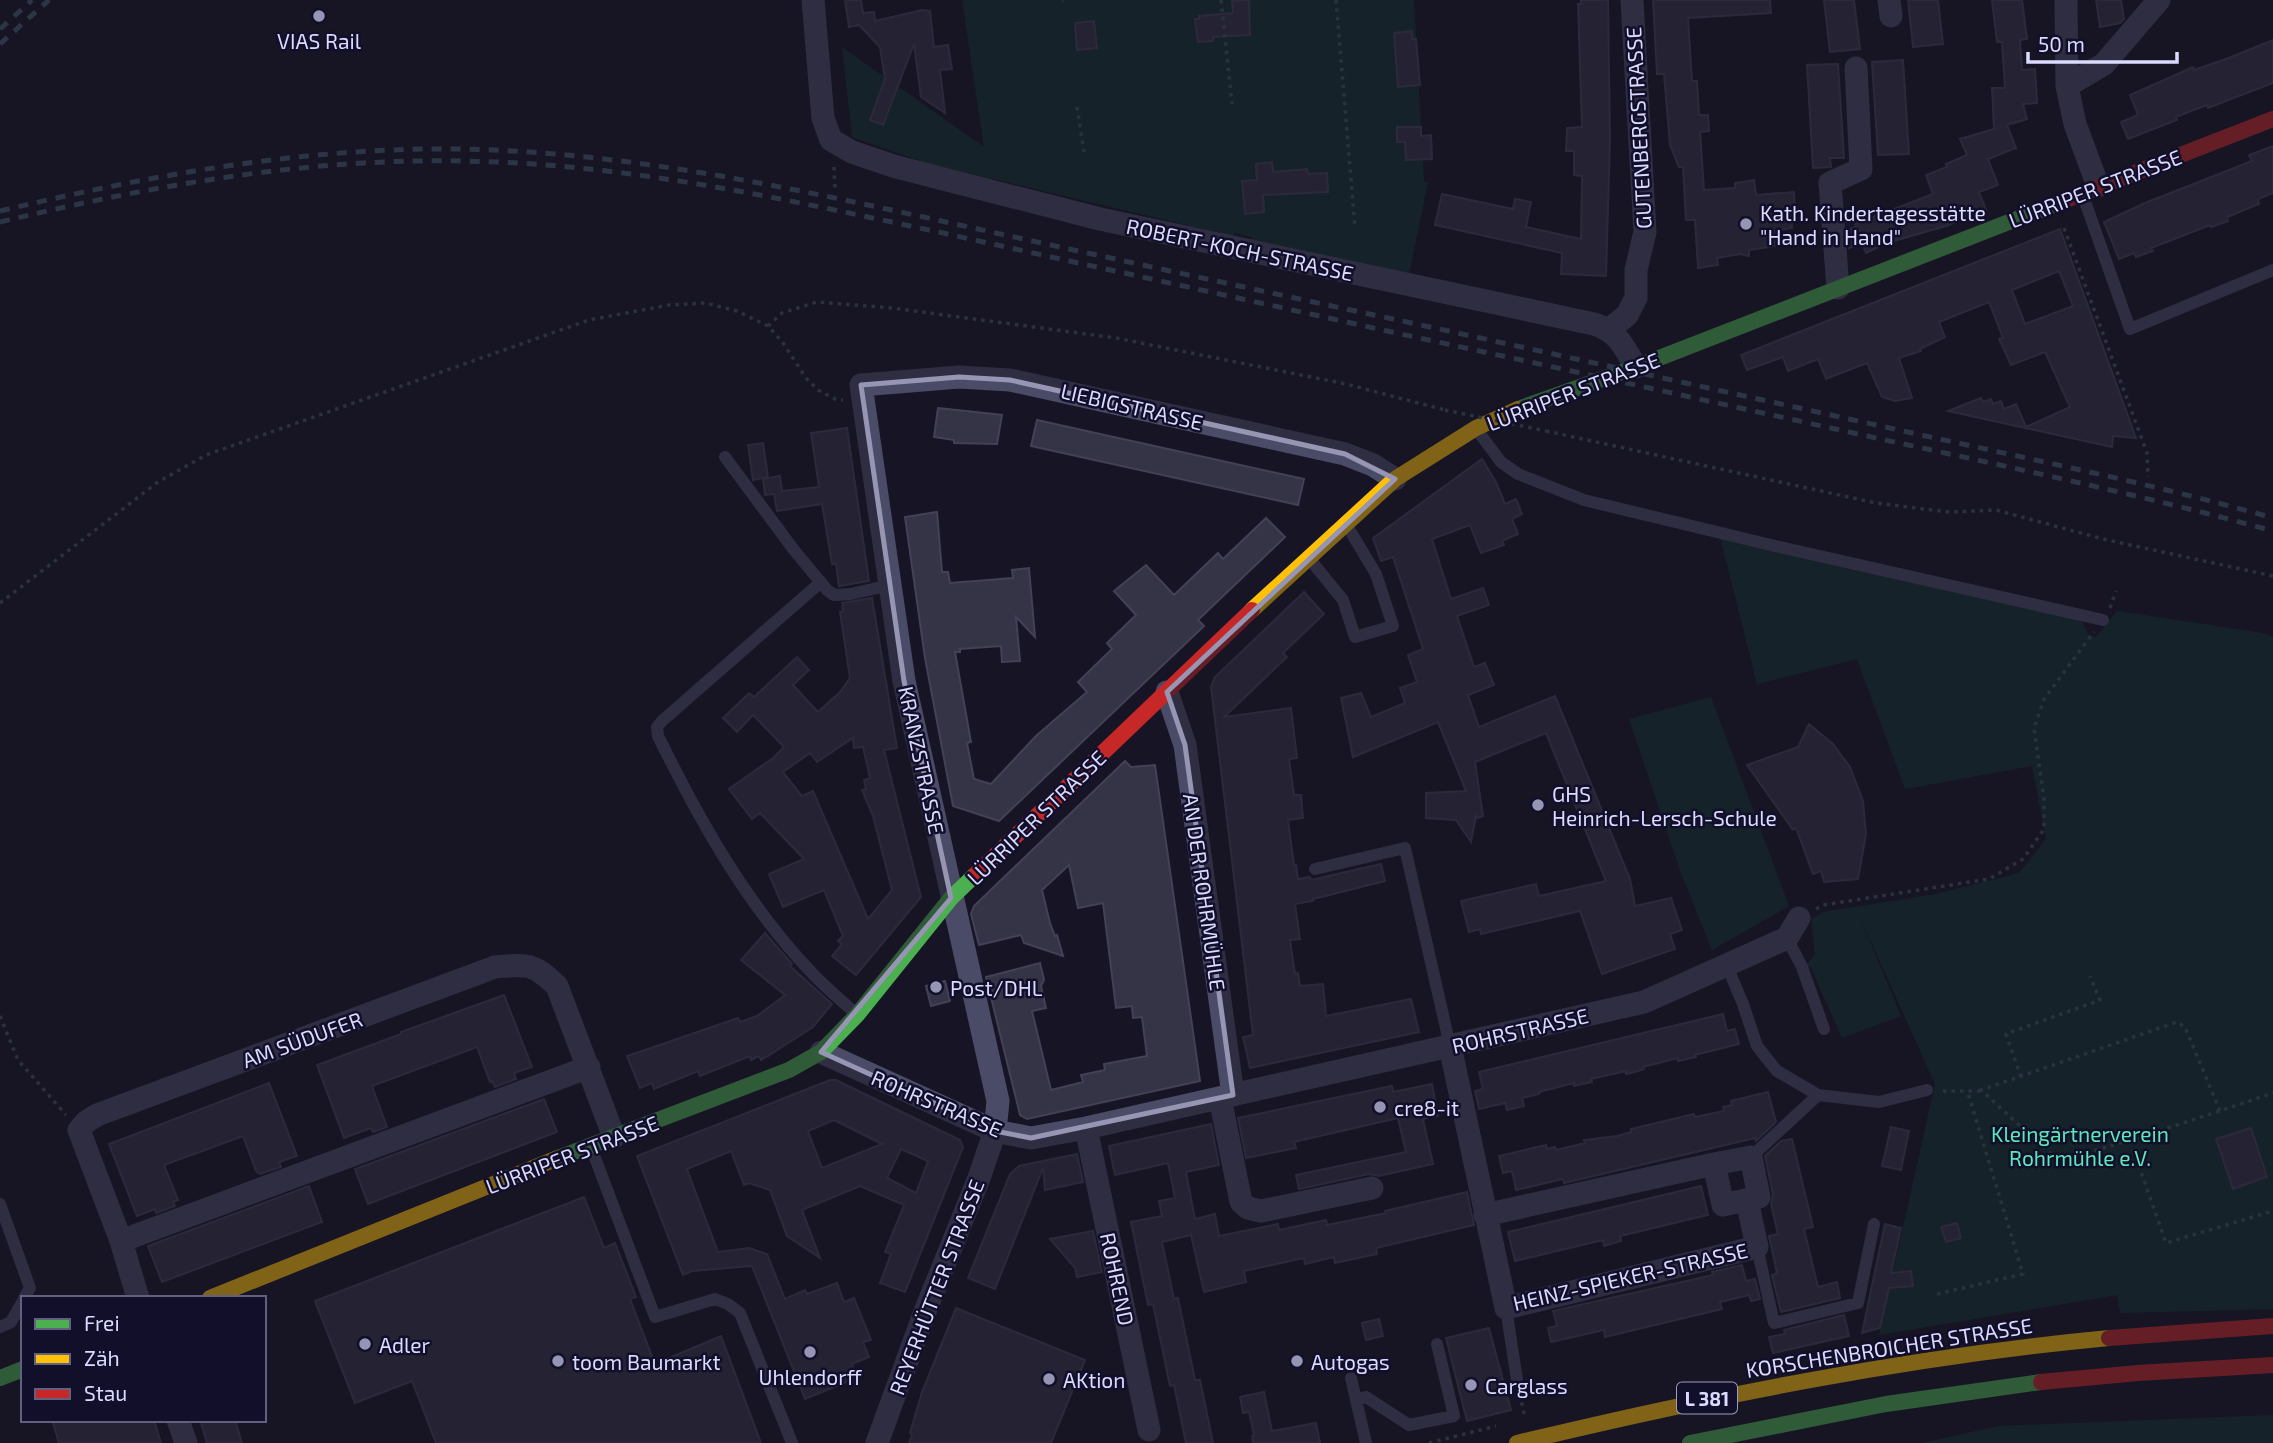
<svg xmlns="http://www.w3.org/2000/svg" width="2273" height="1443" viewBox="0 0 2273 1443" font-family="'Exo 2',sans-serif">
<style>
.green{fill:#133230}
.building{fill:#353446;stroke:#434058;stroke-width:2;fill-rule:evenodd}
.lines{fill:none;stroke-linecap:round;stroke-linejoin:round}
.path{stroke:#425261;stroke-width:3.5;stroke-dasharray:3.5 5;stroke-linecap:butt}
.lane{stroke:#4a4b66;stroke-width:12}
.street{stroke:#4a4b66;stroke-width:23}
.fast{stroke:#4caf50;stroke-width:16}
.slow{stroke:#ffc107;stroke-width:16}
.jam{stroke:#c62828;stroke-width:16}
.rail{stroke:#435c6e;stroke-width:5;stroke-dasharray:10 9;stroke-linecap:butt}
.path-bridge{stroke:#425261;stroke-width:3.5;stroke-dasharray:3.5 5;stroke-linecap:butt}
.marked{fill:none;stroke:#9695b3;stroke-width:5;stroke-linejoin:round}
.poi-dot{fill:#9695b3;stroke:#120f2b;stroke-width:2.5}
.labels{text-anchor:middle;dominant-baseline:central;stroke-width:5;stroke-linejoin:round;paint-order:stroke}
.shield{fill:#120f2b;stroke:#9f9dbf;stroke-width:2}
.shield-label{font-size:19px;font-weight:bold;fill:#dbdaff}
.poi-label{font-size:21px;fill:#dbdaff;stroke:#120f2b;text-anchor:start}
.street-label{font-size:21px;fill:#dbdaff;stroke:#120f2b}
.park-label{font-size:21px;fill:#5de8bc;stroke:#120f2b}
</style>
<rect width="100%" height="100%" fill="#171525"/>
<path class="green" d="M962,0h452l10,182h4l-19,93 -157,-35v-3l-17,-4 -2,3 -307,-73 -74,-26 -10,-90 142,100z
M1720,537l361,83 7,14 8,3 21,-26 146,22 10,4v672l-153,4 -3,-18 -238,40 56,-251 -76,-169 42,101 -59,22 -31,-70 -5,-3 9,-11 -4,-35 12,-7 113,-18 83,-21 27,-34 -14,-73 -127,23 -48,-130 -100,25z
M1711,697l78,209 -77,44 -31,-77 -52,-154z
M2273,1415v28h-352l78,-17z"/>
<path class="building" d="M845,0h16l2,13 11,-1 1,9 47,-11 8,1 4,36 14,-2 4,24 -12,1 5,43 -24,-16 -7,-53 -31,81 -13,-5 15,-41 -5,-32 -21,-22 -10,2z
M1249,0l1,35 -37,2v4l-15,1 -3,-23h4v-3l34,-3 -1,-12z
M1581,0h27l2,140 -4,136 -45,-2 1,-21 -127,-28 7,-31 71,15 2,-10 16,3 -5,25 55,12 1,-63 -8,-1v-24h-8l1,-23 15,-1 -4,-123h3z
M1653,0h117l1,13 -83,5 4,63h5l2,34h9l1,16 -9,1 4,58 31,-2v-5l19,-3 2,15 38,-3 1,21h-4l1,15 -13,2 2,15 -32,5v6l-9,-2 -23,4 1,7 -20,3 -3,-48h-9l-3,-53h-4l-9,-22 -6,-71h-7z
M1824,0h30l6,49 -30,3z
M1908,0h30l5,44 -30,3z
M1992,0h30l5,39 -7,1 2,30 13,-1 2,34 -14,1 4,15 -20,6 9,23 -28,11 10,26 -19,7 7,18 -40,16 -59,17 -21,10 -4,-10 -13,5 -1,-18 8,-3 -1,-3 78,-30 -7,-19 21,-8 -1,-3 21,-9 -7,-16 34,-10 -2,-41h13l-3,-46h-5z
M2096,0h25l3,19 -4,4 -20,4z
M1094,21l3,27 -20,2 -2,-27z
M1412,31v8h4l4,46 -22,2 -4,-54z
M2273,40v43l-65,25 -1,-3 -16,6 -15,6 1,3 -49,19 -7,-17 17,-7 -8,-20 63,-28 1,3 32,-11z
M1903,60l6,94 -31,1 -6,-93z
M1838,64l6,94h-14l1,9 -18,1 -6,-103z
M1397,127h24v9l10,-1 1,24 -26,1 -1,-18h-8z
M2273,146v47l-15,6 1,5 -32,13 1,4 -17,6 -1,-2 -59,23 2,3 -17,6 -2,-4 -15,6 -15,-37 41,-19 107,-42 -3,-6z
M1272,162l1,10 34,-3 1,5 19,-1 1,19 -65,3 1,17 -19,2 -3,-33 15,-1 -1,-16z
M2060,229l76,209 -23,-2 -1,11 -164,-36 33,-13 2,4 8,-3 2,5 8,-3 3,8 12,-5 10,23 44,-20 -25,-55 -34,13 -12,-26 4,-1 -14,-36 -50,20 6,15 -25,12 1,2 -22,7 13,40 -17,3 -13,-4 -15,-34 -41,16 -8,-20 -30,12 -5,-14 -36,13 -6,-15zM2059,271l14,35 -48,18 -13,-34z
M938,408l64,7 -5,29 -43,-1v-3l-20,-3z
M1037,420l267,59 -6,26 -267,-59z
M847,428l22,153 -30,5 -3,-22h-4l-10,-60 -45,7 -3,-17 -9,1 -2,-16 17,-3 2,15 37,-4 -8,-54z
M763,443l5,34 -15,3 -5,-35z
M1482,459l14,23 9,22 11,-5 6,15 -10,5 6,15 -16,7 2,4 -23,8 -11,-28 -38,14 19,60 32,-11 6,17 -32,11 17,51 11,-4 9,22 -26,10 11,32 76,-31 75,183 5,27 36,-8 11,32 -12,4 5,15 -73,25 -22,-63 -99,23 -1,-5 -11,3 -8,-31 75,-17 3,12 67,-15 -60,-148 -71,29 8,54 -6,2 -1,-2 -5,26 -15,-22 -30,-2v-25l40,-2 -28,-69 -85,35 -12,-59 20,-5 10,24 34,-14 -5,-15 17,-6 -9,-27 15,-6 -30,-92 -12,4 -8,-23z
M937,512l5,60h6l2,11 63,-5 -1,-8 17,-2 6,69 -19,-20 4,44 -18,1 -1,-16 -41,3v3h-5l16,90 -4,1 7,36 17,5 45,-48 51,-44 -9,-10 34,-33 -5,-6 29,-28 -22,-24 32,-26 28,30 44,-42 5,6 43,-41 19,19 -87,83 6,6 -205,195 -46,-15 -28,-148 -20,-141z
M1304,592l20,22 -41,39 4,4 -63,60 67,-9 6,50 -8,1 5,36h7l2,23 -15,2 6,45h2l2,14 12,-2 1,3 70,-16 4,17 -72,18v2l-18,3 5,35 -10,1 5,34 3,-1 2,13 23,-2 3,32 85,-17 8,33 -169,36 -7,-31 10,-2 -42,-348 4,-10z
M872,598l25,150 -13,2 37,147 -65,78 -24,-19 10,-12 -4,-3 5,-5 -19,-46 -41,17 -14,-33 35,-15 -44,-46 -8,6 -23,-30 44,-31 11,-11 -31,-32 -16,17 -14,-14 26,-25 5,4 43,-40 12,13 -16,15 25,27 22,-20 10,-14 -10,-66 3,-1 -1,-8zM853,738l1,10 9,-1 7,31 -6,2 2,9 -4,1 11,26 19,74 -24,29 -55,-128 -11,5 -19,-24 27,-19 7,9z
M1809,724l24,20 17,23 13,34 3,33 -8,45 -34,3 -3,-11 -8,3 -17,-46 -3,2 -46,-65 51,-18z
M1125,761l6,6 24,-2 45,316 -173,38 -7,-4 -34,-138 54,-14 4,17 -3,6 5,22 -14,3 19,79 32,-8 -2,-7 24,-5 -1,-6 43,-8 -5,-39 -9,1 -1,-12 -16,2 -13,-105 -25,5 -9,-43 -27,25 8,33 5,13 2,-1 6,21 -39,-13 -3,-8 -42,10 -8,-31 3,-8z
M765,933l27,31 -2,2 42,38 -19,23 -45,29 -7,4 -2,-4 -8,4 -1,-4 -50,20 -2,-5 -44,18 -2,-6 -12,5 -13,-32 111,-38 2,4 17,-6 28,-21 -44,-35z
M945,981l5,20 -19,5 -5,-20z
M504,995l28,72 -18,6 2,6 -21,8 -3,-6 -2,1 -13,-35 -105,39 15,41 -14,5 -2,-4 -27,10 -27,-73 84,-31v-2z
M1723,1014l4,17 8,-2 4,15 -44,11 1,2 -18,4v-3l-35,9 1,2 -9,3 -9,2v-3l-35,8 1,3 -18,4v-3l-35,9v2l-17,4 2,8 -17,4 -2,-7 -26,6 -4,-18 8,-2 -4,-17z
M830,1080h6l124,60 3,7 -58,145 -25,-9 11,-29 -6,-2 19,-47 -44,-19 -58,24 18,48 -33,-22 -17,-46 -21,-7 -5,2 -13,-34 -44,18 31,83 31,-4 18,6 18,45 20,-9 2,4 30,-11 7,19 10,-4 17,42 -8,2 6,15 -17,7 5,14 -52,21 -53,-133 -60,5 -9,4 -46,-119zM834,1120l48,24 -60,24 -14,-37zM901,1149l27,12 -12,32 -29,-15z
M269,1083l28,73 -18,6 2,5 -21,7 -4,-3 -13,-35 -79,29 14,35 -5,2 2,4 -19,7 -1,-4 -18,7 -28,-72z
M1432,1084l6,32 -15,3 10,45 -54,12 -10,-2 -70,15 -3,-14 110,-23 -8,-34 -104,24 2,6 -50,10 -8,-40 154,-32 1,6z
M1768,1092l8,30 -20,19 -1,-3 -191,45 -1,-4 -47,11 -4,-19 -9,2 -4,-17 47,-11 1,4 8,-2 1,3 29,-7 -1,-3 33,-4 14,-4v-3l63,-15 1,3 29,-6 -1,-4 9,-2 -1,-4z
M544,1099l13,33 -189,72 -13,-35z
M1211,1124l8,41 -33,7 9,47 20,-5 4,22 59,-12 1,6 47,-10 1,5 59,-12 -1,-2 82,-19 7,33 -98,23 1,6 -42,9 -1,-6 -29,7 -1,-6 -60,13 2,11 -42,10 -13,-57 -29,7 12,57 4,-1 17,82h5l13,63h-27l-12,-58 -4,1 -17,-82 -5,1 -17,-83 31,-6 -3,-15 16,-3 -7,-35 -53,12 -6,-29z
M1891,1127l18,4 -8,39 -19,-4z
M2251,1128l16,49 -34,12 -17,-50z
M1792,1139l21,88 -9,2 14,58 19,-5 3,16 -59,14 -9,-37 5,-2 -8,-37 9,-2 -7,-30 2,-10 -8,-38 16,-15z
M1077,1154l6,28 -38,8 -2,-22 -48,121 -27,-11 42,-104 9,-8z
M309,1186l13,36 -160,60 -14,-36z
M1701,1186l7,29 -88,21 1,5 -17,5 -1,-6 -88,21 -7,-29z
M584,1197l20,51 11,-5 21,54 -6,2 25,65 66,-28 40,107h-325l-24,-62 -57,22 -40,-102z
M1957,1223l4,15 -15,4 -5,-15z
M1885,1224l16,4 -10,45 20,-2 2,15 -24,2 -9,40 -18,5z
M1093,1231l9,41 -25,5 -2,-9 -25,-29z
M1742,1265l4,16 9,-2 5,20 -9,2 -2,-6 -29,7 2,7 -117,28 -1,-7 -53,12 -3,-14 9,-2 -4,-15 160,-36 -1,-3z
M956,1308l129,52 -34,83h-142l3,-8 -2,-2 12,-41z
M1844,1315l5,21 -76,17 -4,-16 16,-3 -1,-4z
M1379,1319l4,17 -17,4 -4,-17z
M1489,1328l22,82 -44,11 -21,-83z
M1264,1392l8,39 44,-8 4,20h-67l-1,-7 2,-1 -5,-23 -6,1 -3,-16z
M52,1420h102l7,23h-102z
M200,1420h35l7,23h-35z"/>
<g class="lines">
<path class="path" d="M1063,0l1,1
M1221,0l11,104
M1336,0l19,227
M1077,107l7,45
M834,167l1,22
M2064,228l83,225 1,24
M768,326l14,-13 35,-11 75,6 224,30 230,46 99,26
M1546,431l330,72 73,9 47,-2 107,29 170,37
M0,603l158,-121 48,-27 383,-135 80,-15 36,-2 32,8 31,15 15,17 23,35 12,12 19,10h6
M2110,608l6,-17
M1816,909l7,-4 166,-26 34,-20 21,-30v-30l-10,-71 10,-29 50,-67
M0,1016l18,44 48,55
M2021,1077l-15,-43 94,-34 -10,-24
M1943,1091h38
M2220,1111l-35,-84 -8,-5 -196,68 77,71c73,-20 144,-44 215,-68
M2130,1141l36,102 107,-32
M1937,1294l86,-20 -55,-181
M1520,1394l4,20
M1429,1443l67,-17"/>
<path class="lane" d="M2082,193l48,136 143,-59
M1477,430l24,32 17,12 66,26 191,46 328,74
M725,457l69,93 33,40 7,5 17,-1 39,-9
M1308,557l35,43 12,37 38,-11 -17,-52 -30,-50
M821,582l-159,139 -5,6 1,9c42,85 88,168 154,237 13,14 29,27 43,40
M1315,869l90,-21 45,198
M1787,938l15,29 22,62
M1727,966l16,38 14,42 20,25 41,24 61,7 48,-12
M591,1147l64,170 60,-18 13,5 12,9 52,130
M1751,1157l67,-62
M0,1204l30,84 -6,10
M1757,1247l17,76 84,-20 16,-79
M1506,1308l11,72
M0,1327l11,-5 12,-21
M1351,1378l15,65
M1356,1400l10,-3 43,28 45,-9 -17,-72"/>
<path class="street" d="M813,0l10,118 8,22 21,12 41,14 207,53 494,105c25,8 29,22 42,43
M1889,0l2,16
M2066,0l1,86 8,38 23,62
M2067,86l37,-22 55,-64
M1838,288l-8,-105 31,-14 -5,-101
M1610,329l17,-14 9,-17v-28l9,-38 -13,-232
M1167,692l18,53 48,350
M1450,1046l56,262 251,-61 -10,-47
M821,1052l174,79 36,7 55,-10 558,-126 143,-64 12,-20
M1220,1098l21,104 7,6 13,3 111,-23
M1086,1128l63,302
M1485,1215l229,-51 9,41 36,-8 -8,-40 -37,7
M121,1241l468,-174
M138,1298l-17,-57 -42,-111 7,-8 11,-7 398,-148c33,-3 38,-4 62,19l57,151
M178,1420l8,23
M877,1443l49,-134 53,-131 16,-47 3,-30 -94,-420 -43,-296 98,-8 51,3 335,74 28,11 22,14"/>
<path class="fast" d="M1518,409l118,-42 427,-166
M558,1158l231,-88 32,-18 36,-37 94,-117 24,-23
M0,1378l23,-9
M1690,1443l196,-39 155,-22"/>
<path class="slow" d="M1252,610l143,-131 81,-51 42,-19
M210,1298l348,-140
M1517,1443c195,-47 392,-86 592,-105"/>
<path class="jam" d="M2063,201l210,-82
M975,875l277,-265
M2109,1338l164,-12
M2041,1382l97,-9 135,-8"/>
<path class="rail" d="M0,29l32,-29
M0,44l49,-44
M0,211c151,-36 305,-64 461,-62 167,3 331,39 494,75 155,34 311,68 466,101 160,35 319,70 478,105 125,28 251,53 374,88
M0,222c150,-36 306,-64 461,-61 163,2 323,38 482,72 148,33 296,65 444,98 163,35 326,71 489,107 133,29 266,57 397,93"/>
<path class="path-bridge" d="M1445,410l101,21"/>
</g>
<path d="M0 0H2273V1443H0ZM959,377l51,3 335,74 50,25 -228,213 18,53 48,350 -202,43 -36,-7 -174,-79 130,-154 -47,-217 -43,-296z" fill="#171525" fill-opacity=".55" fill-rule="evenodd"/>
<path class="marked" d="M959,377l51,3 335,74 50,25 -228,213 18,53 48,350 -202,43 -36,-7 -174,-79 130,-154 -47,-217 -43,-296z"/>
<g class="poi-dot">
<circle cx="319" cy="16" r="7"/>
<circle cx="1746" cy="224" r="7"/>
<circle cx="1538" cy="805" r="7"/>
<circle cx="936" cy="987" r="7"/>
<circle cx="1380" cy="1107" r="7"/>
<circle cx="365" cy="1344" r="7"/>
<circle cx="810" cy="1352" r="7"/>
<circle cx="558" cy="1361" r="7"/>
<circle cx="1297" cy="1361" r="7"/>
<circle cx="1049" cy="1379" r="7"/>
<circle cx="1471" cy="1385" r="7"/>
</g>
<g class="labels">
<rect class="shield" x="1677" y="1382.5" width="60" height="31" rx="5"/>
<g class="shield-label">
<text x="1707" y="1398">L 381</text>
</g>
<g class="poi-label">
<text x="319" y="40" text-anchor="middle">VIAS Rail</text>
<text x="1760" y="212">Kath. Kindertagesstätte<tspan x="1760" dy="24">"Hand in Hand"</tspan></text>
<text x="1552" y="793">GHS<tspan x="1552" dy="24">Heinrich-Lersch-Schule</tspan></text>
<text x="950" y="987">Post/DHL</text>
<text x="1394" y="1107">cre8-it</text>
<text x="379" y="1344">Adler</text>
<text x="572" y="1361">toom Baumarkt</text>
<text x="1311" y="1361">Autogas</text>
<text x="810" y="1376" text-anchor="middle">Uhlendorff</text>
<text x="1063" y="1379">AKtion</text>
<text x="1485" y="1385">Carglass</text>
</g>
<g class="street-label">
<text transform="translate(1638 128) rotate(-93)">GUTENBERGSTRASSE</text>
<text transform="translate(2095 188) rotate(-21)">LÜRRIPER STRASSE</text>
<text transform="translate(1240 249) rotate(12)">ROBERT-KOCH-STRASSE</text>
<text transform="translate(1573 391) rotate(-21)">LÜRRIPER STRASSE</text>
<text transform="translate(1132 406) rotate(13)">LIEBIGSTRASSE</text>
<text transform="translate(922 760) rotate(78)">KRANZSTRASSE</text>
<text transform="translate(1036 817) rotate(-44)">LÜRRIPER STRASSE</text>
<text transform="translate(1205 892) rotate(82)">AN DER ROHRMÜHLE</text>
<text transform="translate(1520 1030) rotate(-13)">ROHRSTRASSE</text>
<text transform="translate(302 1039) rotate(-20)">AM SÜDUFER</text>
<text transform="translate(937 1103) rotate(23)">ROHRSTRASSE</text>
<text transform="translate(572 1154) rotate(-21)">LÜRRIPER STRASSE</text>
<text transform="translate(1630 1276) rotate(-13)">HEINZ-SPIEKER-STRASSE</text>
<text transform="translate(1118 1279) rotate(78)">ROHREND</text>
<text transform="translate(936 1287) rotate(-69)">REYERHÜTTER STRASSE</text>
<text transform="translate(1889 1347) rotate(-9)">KORSCHENBROICHER STRASSE</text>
</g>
<g class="park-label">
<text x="2080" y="1133">Kleingärtnerverein<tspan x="2080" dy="24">Rohrmühle e.V.</tspan></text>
</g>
</g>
<rect x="21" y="1296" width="245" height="126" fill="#120f2b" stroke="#626080" stroke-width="2"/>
<rect x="35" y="1319" width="35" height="10" fill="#4caf50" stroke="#626080" stroke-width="2"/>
<text x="84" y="1331" font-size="21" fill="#dbdaff">Frei</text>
<rect x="35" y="1354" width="35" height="10" fill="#ffc107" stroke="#626080" stroke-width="2"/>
<text x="84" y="1366" font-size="21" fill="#dbdaff">Zäh</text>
<rect x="35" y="1389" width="35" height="10" fill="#c62828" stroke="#626080" stroke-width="2"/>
<text x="84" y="1401" font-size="21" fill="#dbdaff">Stau</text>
<path d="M2028 52v10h149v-10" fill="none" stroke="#dbdaff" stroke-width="3.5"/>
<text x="2038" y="52" font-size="21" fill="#dbdaff" stroke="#120f2b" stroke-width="5" paint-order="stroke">50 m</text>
</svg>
